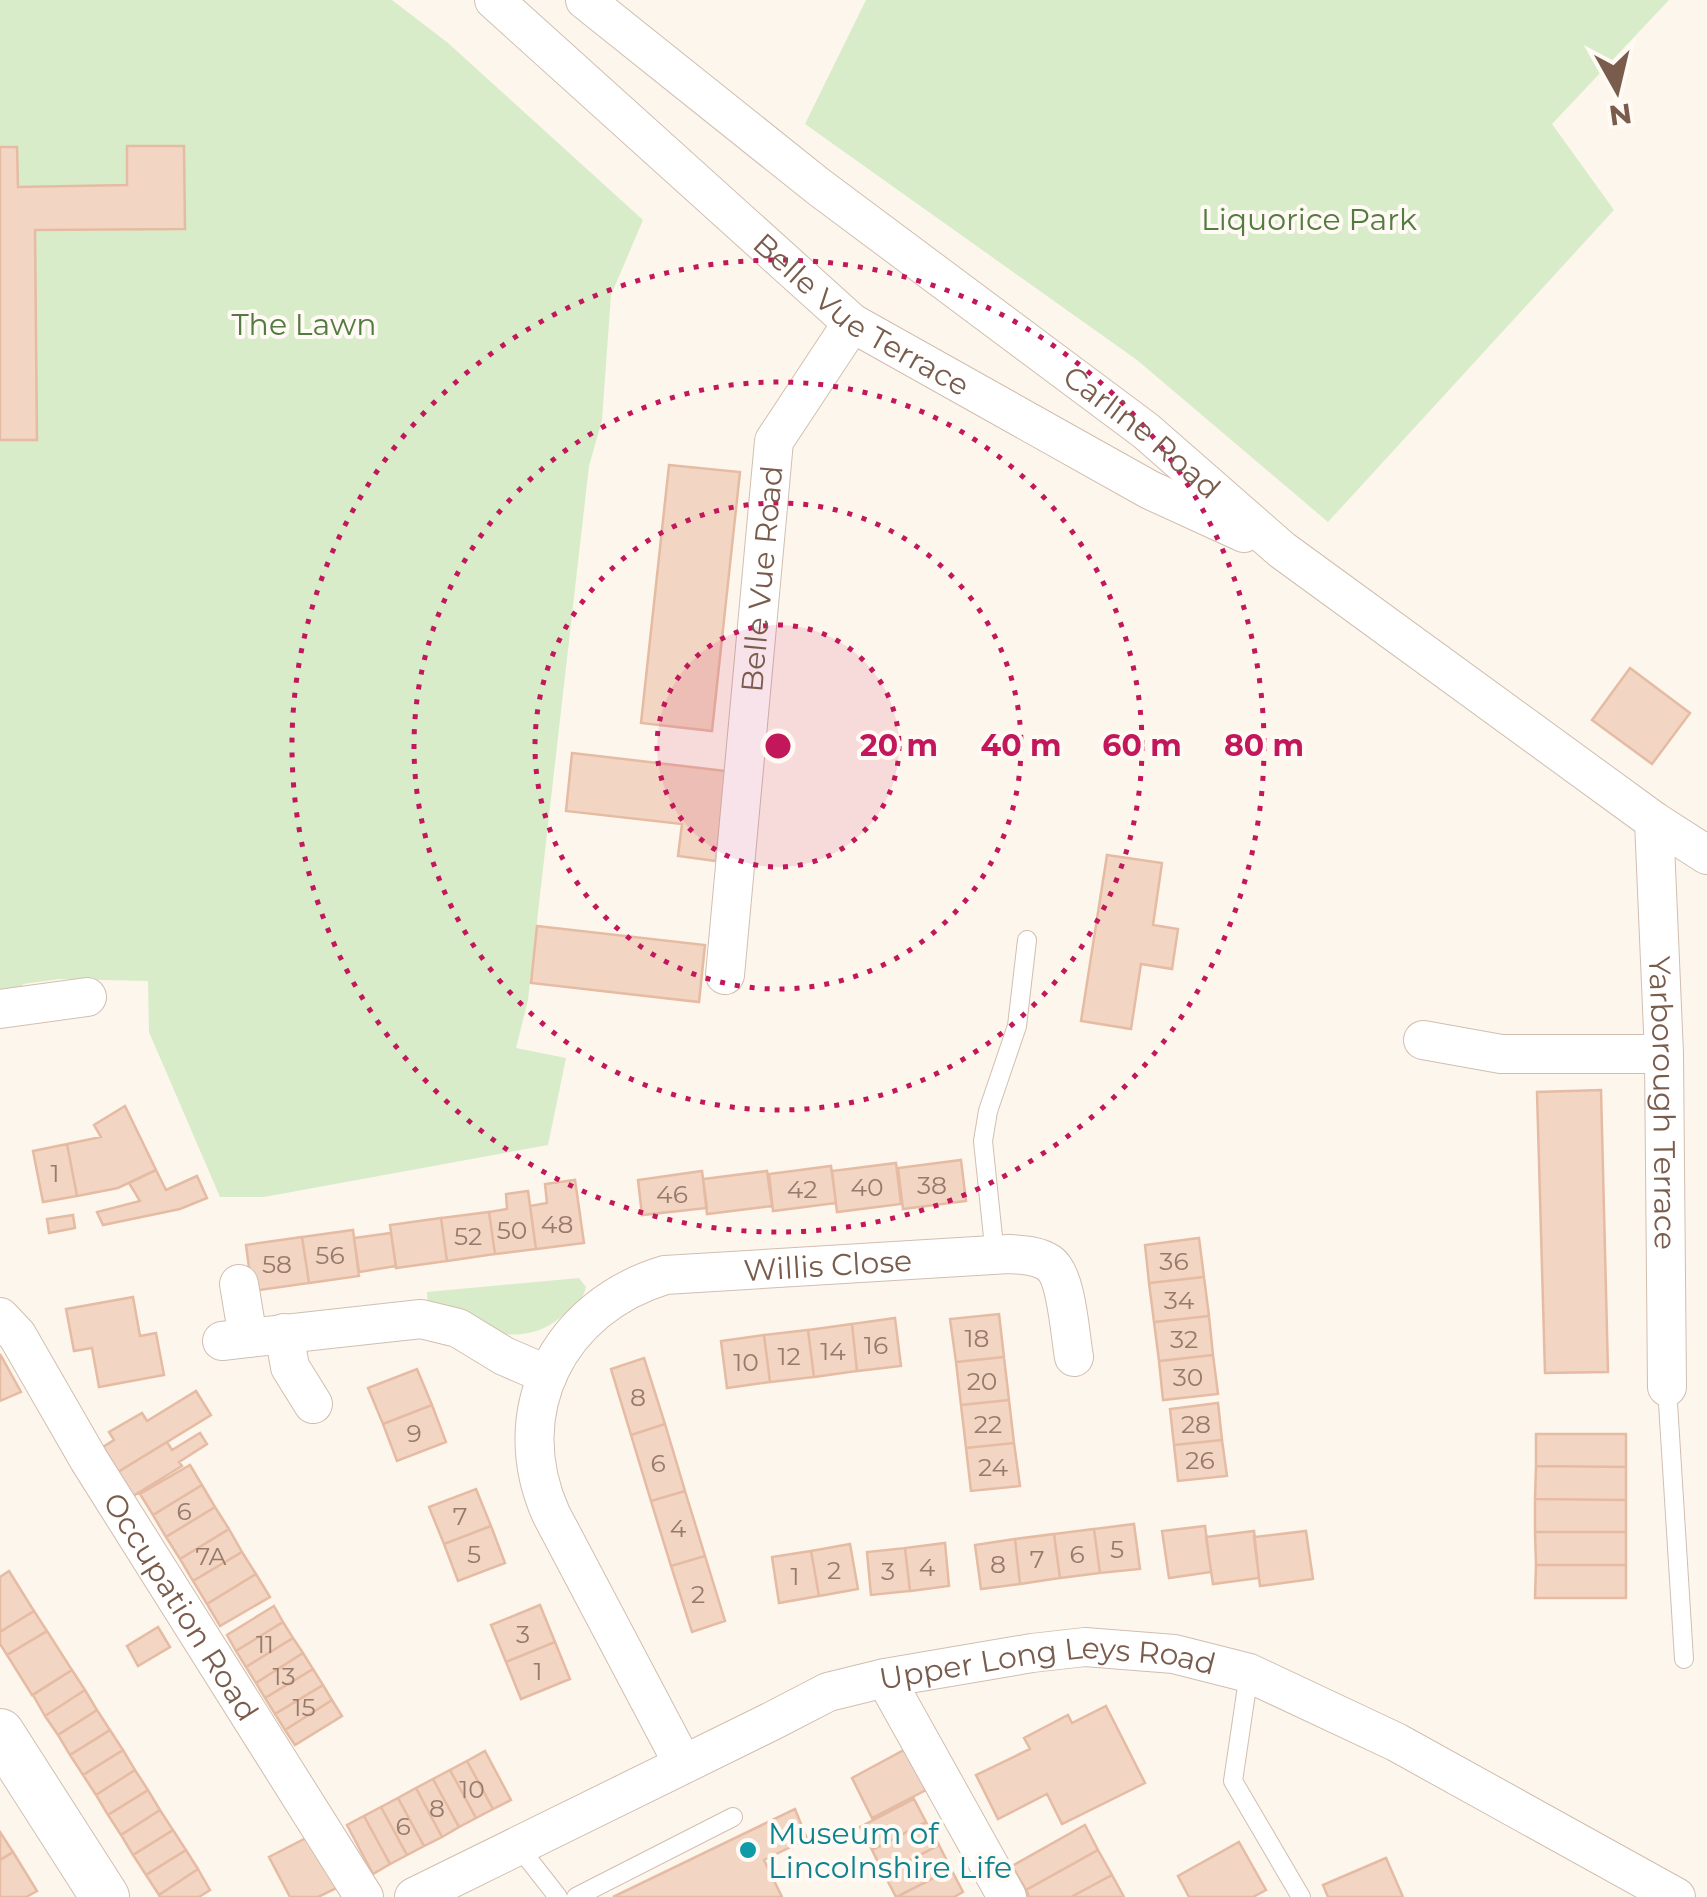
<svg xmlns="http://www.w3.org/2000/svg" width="1707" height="1897" viewBox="0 0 1707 1897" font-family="Montserrat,sans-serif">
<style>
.green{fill:#d8ecc9}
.building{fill:#f3d5c3;stroke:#e6bba3;stroke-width:2.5}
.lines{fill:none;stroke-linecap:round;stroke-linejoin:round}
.service-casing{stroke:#d1beb0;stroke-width:20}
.minor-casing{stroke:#d1beb0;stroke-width:40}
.tertiary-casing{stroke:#d1beb0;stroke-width:50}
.service{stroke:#fff;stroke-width:18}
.minor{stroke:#fff;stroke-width:38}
.tertiary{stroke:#fff;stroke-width:48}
.ring{fill:none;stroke:#c2185b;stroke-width:5;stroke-dasharray:5 10}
.culture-dot{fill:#0f9aa8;stroke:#fffaf3;stroke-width:4}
.labels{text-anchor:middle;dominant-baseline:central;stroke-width:8;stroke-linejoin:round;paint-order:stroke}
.number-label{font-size:25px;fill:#987a6a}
.park-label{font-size:30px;fill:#537a41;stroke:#fffaf3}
.street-label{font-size:30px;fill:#7a5c4d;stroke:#fffaf3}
.culture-label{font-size:30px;fill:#0d838f;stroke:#fffaf3;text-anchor:start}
.centre{fill:#c2185b;stroke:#fffaf3;stroke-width:5}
.ring-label{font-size:30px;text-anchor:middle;font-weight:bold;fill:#c2185b;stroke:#fffaf3;stroke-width:8;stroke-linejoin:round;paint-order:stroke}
</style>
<rect width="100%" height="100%" fill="#fdf6ec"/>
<path class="green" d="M0,0h392l56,43 195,177 -32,75 -9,125 -13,46 -61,534 -12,48 50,10 -18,87 -284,52h-44l-71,-165 -1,-51 -88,-2 -37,5 -1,7 -22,3z
M866,0h803l-117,124 62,86 -286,312 -191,-162 -332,-236z
M579,1278l7,9c-3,15 -14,21 -25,30 -44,36 -86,8 -133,-9l-1,-16z"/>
<path class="building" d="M127,146h57l1,83 -150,1 2,210h-37v-293h17l1,40 109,-2z
M669,465l71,7 -28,259 -71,-8z
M1630,668l60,45 -38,51 -60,-44z
M572,753l154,18 -10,90 -38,-5 4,-32 -116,-13z
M1107,855l55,8 -9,62 25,4 -6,40 -31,-5 -10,65 -50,-8z
M537,926l168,19 -6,57 -168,-19z
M1601,1090l7,282 -63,1 -8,-281z
M125,1106l31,64 -38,18 -41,8 -10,-52 34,-7 -7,-12z
M67,1144l10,52 -34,6 -10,-51z
M961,1160l5,41 -63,8 -5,-41z
M896,1163l5,41 -64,8 -5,-41z
M831,1166l5,37 -63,8 -4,-37z
M156,1170l10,20 31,-14 10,22 -27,11 -77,16 -6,-13 43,-11 -11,-18z
M702,1171l5,37 -65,7 -4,-35z
M767,1171l5,35 -65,8 -4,-35z
M575,1180l9,63 -48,6 -6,-43 17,-3 -2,-19z
M528,1191l8,58 -41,5 -6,-42 18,-3 -1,-15z
M489,1212l6,42 -48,7 -6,-43z
M73,1215l2,13 -26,5 -2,-14z
M441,1218l6,43 -51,7 -6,-43z
M353,1230l6,46 -50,7 -7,-46z
M391,1233l5,33 -37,6 -5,-34z
M302,1237l7,46 -57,8 -6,-46z
M1199,1238l5,39 -55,6 -4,-38z
M1204,1277l5,39 -55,6 -5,-39z
M133,1297l7,39 16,-3 8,42 -65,12 -7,-39 -18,3 -8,-42z
M999,1314l5,43 -48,5 -6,-43z
M1209,1316l4,39 -54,6 -5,-39z
M895,1318l6,48 -44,5 -5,-47z
M852,1324l5,47 -43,6 -6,-47z
M808,1330l6,47 -44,5 -6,-47z
M764,1335l6,47 -43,6 -6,-47z
M0,1354l21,38 -21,9z
M1213,1355l5,39 -55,6 -4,-39z
M1004,1357l5,43 -48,5 -5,-43z
M644,1358l21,66 -34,11 -20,-66z
M417,1369l15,36 -49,19 -15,-36z
M196,1391l15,24 -93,57 -15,-25 11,-7 -5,-8 33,-19 5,8z
M1009,1400l5,43 -48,5 -5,-43z
M1218,1403l4,37 -48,5 -4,-36z
M432,1405l14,37 -49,19 -14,-37z
M665,1424l20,67 -34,10 -20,-66z
M200,1433l7,11 -28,18 3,4 -49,30 -15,-24 49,-30 5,8z
M1536,1434h90v33l-90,-1z
M1222,1440l5,36 -49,5 -4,-36z
M1014,1443l6,43 -49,5 -5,-43z
M190,1465l12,20 -49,30 -13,-21z
M1536,1466l90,1v33l-91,-1z
M202,1485l13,22 -49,30 -13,-22z
M476,1489l15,37 -47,18 -15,-37z
M685,1491l20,65 -34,10 -20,-65z
M1535,1499l91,1v32h-91z
M215,1507l14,22 -49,30 -14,-22z
M1134,1524l6,45 -40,4 -6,-44z
M491,1526l14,37 -47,18 -14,-37z
M1205,1526l6,46 -42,6 -7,-47z
M229,1529l13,23 -49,29 -13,-22z
M1094,1529l6,44 -40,5 -6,-44z
M1254,1531l5,47 -46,6 -7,-47z
M1306,1531l7,48 -53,7 -6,-49z
M1535,1532h91v33h-90z
M1054,1534l6,44 -40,6 -5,-45z
M1015,1539l5,45 -39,5 -6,-44z
M945,1543l4,43 -39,5 -5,-43z
M850,1544l8,45 -39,7 -8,-45z
M905,1548l5,43 -39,4 -4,-43z
M811,1551l8,45 -40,7 -7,-46z
M242,1552l14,22 -49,30 -14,-23z
M705,1556l20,65 -33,11 -21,-66z
M1536,1565h90v33h-91z
M9,1571l25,40 -34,21v-55z
M256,1574l14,23 -50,29 -13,-22z
M540,1605l15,37 -49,20 -15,-37z
M274,1606l9,16 -47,29 -9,-16z
M34,1611l13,20 -40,24 -7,-11v-12z
M283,1622l10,16 -47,29 -10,-16z
M158,1627l12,20 -32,19 -11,-20z
M47,1631l25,39 -40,25 -25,-40z
M293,1638l10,15 -47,30 -10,-16z
M555,1642l15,37 -49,20 -15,-37z
M303,1653l10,16 -48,29 -9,-15z
M313,1669l10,16 -48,29 -10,-16z
M72,1670l13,20 -40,26 -12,-21z
M323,1685l9,15 -47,30 -10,-16z
M85,1690l12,20 -39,25 -13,-19z
M332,1700l10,16 -47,29 -10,-15z
M1106,1706l39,77 -83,41 -15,-30 -49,25 -22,-44 54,-26 -6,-11 44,-23 4,8z
M97,1710l13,20 -40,25 -12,-20z
M110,1730l13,20 -40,25 -13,-20z
M123,1750l12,20 -39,25 -13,-20z
M904,1750l22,40 -54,28 -20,-40z
M485,1751l26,49 -18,9 -26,-48z
M467,1761l26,48 -17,9 -26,-48z
M135,1770l13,20 -40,25 -12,-20z
M450,1770l26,48 -17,9 -26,-48z
M433,1779l26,48 -17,10 -26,-49z
M416,1788l26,49 -18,9 -26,-48z
M148,1790l12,20 -39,25 -13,-20z
M398,1798l26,48 -17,9 -26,-48z
M914,1799l12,23 -54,28 -12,-23z
M381,1807l26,48 -17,9 -26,-48z
M795,1809l12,30 -43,21 18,37h-169z
M160,1810l13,20 -40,25 -12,-20z
M364,1816l26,48 -17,10 -26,-49z
M926,1822l13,23 -55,29 -12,-24z
M1085,1825l13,25 -72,40 -14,-24z
M173,1830l13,20 -40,25 -13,-20z
M0,1832l13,20 -13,8z
M314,1834l27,52 -23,11h-28l-21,-40z
M1239,1842l27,48 -13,7h-64l-11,-21z
M939,1845l12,24 -55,28 -12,-23z
M186,1850l12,19 -39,26 -13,-20z
M1098,1850l14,25 -41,22h-42l-3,-7z
M13,1852l24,39 -11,6h-26v-37z
M1386,1858l17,39h-75l-5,-12z
M198,1869l12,21 -11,7h-39l-1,-2z
M951,1869l12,23 -9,5h-57z
M1112,1875l12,22h-53z"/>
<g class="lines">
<defs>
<path id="service" d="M995,1256l-12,-115 5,-30 29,-85 10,-86
M1667,1387l17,272
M1249,1673l-16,108 68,116
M518,1846l40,51
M576,1897l157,-80"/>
<g id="minor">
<path id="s1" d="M494,0l358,323 298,167 94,43"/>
<path id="s2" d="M585,0l234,187 327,244 136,119 372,271 53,34"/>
<path id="s3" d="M1654,821l10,233 3,333"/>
<path id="s4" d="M725,975l49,-534 78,-118"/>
<path d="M0,1009l87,-12"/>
<path d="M1423,1040l78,14h163"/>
<path d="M239,1284l9,54"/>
<path id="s5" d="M0,1317l17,18 72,125 275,437"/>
<path d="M284,1333l6,34 23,37"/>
<path d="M222,1341l199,-22 37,9 46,28 44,19"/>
<path d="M885,1678l122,219"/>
<path id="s6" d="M683,1764l-132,-250c-46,-103 8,-207 114,-239l344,-21c14,1 28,1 40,9 18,12 21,73 25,94"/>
<path id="s7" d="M414,1897l356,-175 58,-30 57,-14 147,-25 53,-6 89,7 75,19 147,69 280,155"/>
</g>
<path id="tertiary" d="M0,1733l105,164"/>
</defs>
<use href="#service" class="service-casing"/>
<use href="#minor" class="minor-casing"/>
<use href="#tertiary" class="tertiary-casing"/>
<use href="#service" class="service"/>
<use href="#minor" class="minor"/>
<use href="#tertiary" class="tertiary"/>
</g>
<circle cx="778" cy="746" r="121" fill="#c2185b" fill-opacity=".12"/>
<g class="ring">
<circle cx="778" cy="746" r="121"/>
<circle cx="778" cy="746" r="243"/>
<circle cx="778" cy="746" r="364"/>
<circle cx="778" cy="746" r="486"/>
</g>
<circle class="culture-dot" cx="748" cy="1850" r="10"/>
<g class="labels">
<g class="number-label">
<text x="55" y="1173">1</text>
<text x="932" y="1185">38</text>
<text x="867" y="1187">40</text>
<text x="802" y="1189">42</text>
<text x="672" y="1194">46</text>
<text x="557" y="1224">48</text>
<text x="512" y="1230">50</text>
<text x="468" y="1236">52</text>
<text x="330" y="1255">56</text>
<text x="1174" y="1261">36</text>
<text x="277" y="1264">58</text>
<text x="1179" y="1300">34</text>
<text x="977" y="1338">18</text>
<text x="1184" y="1339">32</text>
<text x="876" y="1345">16</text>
<text x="833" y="1351">14</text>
<text x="789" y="1356">12</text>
<text x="746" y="1362">10</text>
<text x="1188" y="1377">30</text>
<text x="982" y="1381">20</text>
<text x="638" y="1397">8</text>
<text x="988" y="1424">22</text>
<text x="1196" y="1424">28</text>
<text x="414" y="1433">9</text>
<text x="1200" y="1460">26</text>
<text x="658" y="1463">6</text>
<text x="993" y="1467">24</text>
<text x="184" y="1511">6</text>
<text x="460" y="1516">7</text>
<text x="678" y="1528">4</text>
<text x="1117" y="1549">5</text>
<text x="474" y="1554">5</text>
<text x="1077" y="1554">6</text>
<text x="211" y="1556">7A</text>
<text x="1037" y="1559">7</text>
<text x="998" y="1564">8</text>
<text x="927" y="1567">4</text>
<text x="834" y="1570">2</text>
<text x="888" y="1571">3</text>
<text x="795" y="1576">1</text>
<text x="698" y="1594">2</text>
<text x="523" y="1634">3</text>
<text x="265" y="1644">11</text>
<text x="538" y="1671">1</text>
<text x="284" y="1676">13</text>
<text x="304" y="1707">15</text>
<text x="472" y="1789">10</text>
<text x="437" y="1808">8</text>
<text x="403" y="1826">6</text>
</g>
<g class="park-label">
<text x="1309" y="219">Liquorice Park</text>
<text x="304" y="324">The Lawn</text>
</g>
<g class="street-label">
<text stroke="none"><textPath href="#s1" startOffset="485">Belle Vue Terrace</textPath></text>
<text stroke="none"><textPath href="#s2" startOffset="705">Carline Road</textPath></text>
<text stroke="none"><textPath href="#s4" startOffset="398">Belle Vue Road</textPath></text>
<text stroke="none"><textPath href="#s3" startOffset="282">Yarborough Terrace</textPath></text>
<text stroke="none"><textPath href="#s6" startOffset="748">Willis Close</textPath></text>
<text stroke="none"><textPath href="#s5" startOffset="342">Occupation Road</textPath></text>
<text stroke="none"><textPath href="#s7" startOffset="685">Upper Long Leys Road</textPath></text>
</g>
<g class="culture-label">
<text x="768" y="1833">Museum of<tspan x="768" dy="34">Lincolnshire Life</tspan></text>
</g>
</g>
<circle cx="778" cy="746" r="15" class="centre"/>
<g class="ring-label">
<text x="899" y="756">20 m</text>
<text x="1021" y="756">40 m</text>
<text x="1142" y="756">60 m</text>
<text x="1264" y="756">80 m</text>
</g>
<g transform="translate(1617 90) rotate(172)" stroke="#fffaf3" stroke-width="8" paint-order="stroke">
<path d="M0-8L18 38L0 25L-18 38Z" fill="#7a5c4d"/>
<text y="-15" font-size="28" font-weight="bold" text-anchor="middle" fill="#7a5c4d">N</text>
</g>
</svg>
